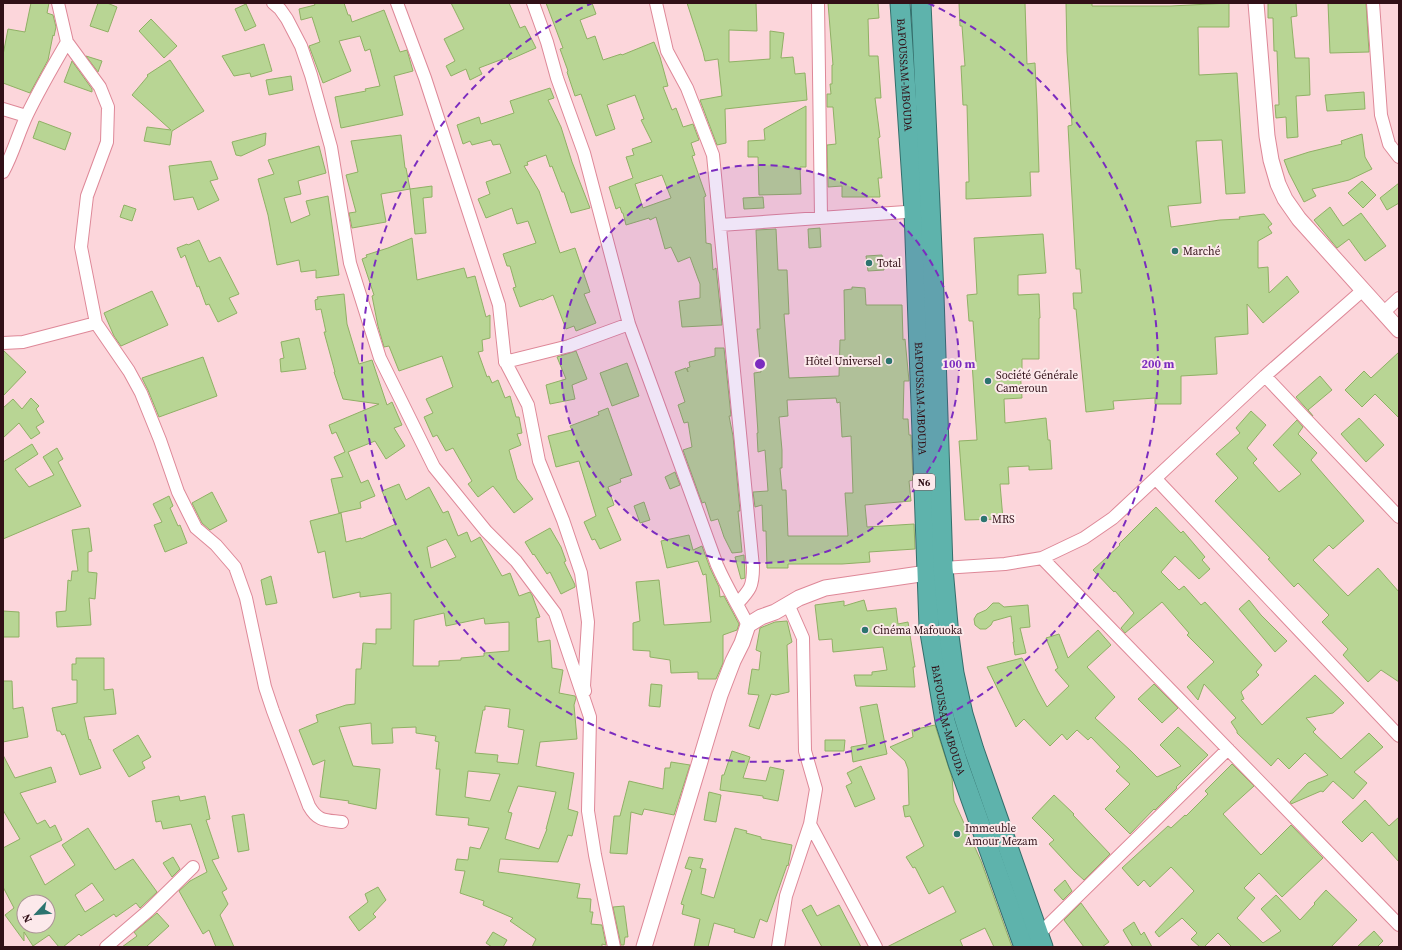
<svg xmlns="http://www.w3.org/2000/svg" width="1402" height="950" viewBox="0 0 1402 950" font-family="'Source Serif 4',serif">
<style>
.building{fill:#b8d594;stroke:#90b065;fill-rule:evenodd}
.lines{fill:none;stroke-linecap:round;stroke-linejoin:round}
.minor-casing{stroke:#de8898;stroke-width:14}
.tertiary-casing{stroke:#de8898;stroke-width:17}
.trunk-casing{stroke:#346e6b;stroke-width:21}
.minor{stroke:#fff;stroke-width:12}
.tertiary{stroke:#fff;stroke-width:15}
.trunk{stroke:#5eb3ac;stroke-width:19}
.ring{fill:none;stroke:#7b2cbf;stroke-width:2;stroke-dasharray:7 5}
.poi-dot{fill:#2c746f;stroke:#fce9eb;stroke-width:1.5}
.labels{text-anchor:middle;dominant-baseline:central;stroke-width:4;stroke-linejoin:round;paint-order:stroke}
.shield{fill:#fce9eb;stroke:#6e5157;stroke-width:1}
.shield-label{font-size:10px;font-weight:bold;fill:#311017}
.street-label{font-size:11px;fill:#311017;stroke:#fce9eb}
.poi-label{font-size:11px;fill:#311017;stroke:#fce9eb;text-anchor:start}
.centre{fill:#7b2cbf;stroke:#fce9eb;stroke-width:2}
.ring-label{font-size:12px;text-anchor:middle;font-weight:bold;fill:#7b2cbf;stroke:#fce9eb;stroke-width:4;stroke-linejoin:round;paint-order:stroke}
</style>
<rect width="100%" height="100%" fill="#fcd6db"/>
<path class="building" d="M31,3h18l-2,10 6,2 3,12 -2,9 -1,-1 -5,25 -18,33 -27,-10v-28l5,-26 17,3z
M98,3h9l10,4 -9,25 -18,-6z
M314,3h30l4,12h2l2,7 32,-12 16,42 7,-2 6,21 -19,5 9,39 -62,13 -6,-31 31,-6 -1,-2 15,-3 -10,-37 -5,2 -5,-15 -21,5 12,30 -28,12 -14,-37 11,-4 -8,-25 -11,3 -2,-11 16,-4z
M451,3h58l11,25 5,-2 11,22 -27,12 -1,-3 -29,11 3,6 -12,6 -4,-11 -15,7 -5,-10 9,-5 -11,-22 20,-10z
M546,3h46l4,11 -16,6 7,19 8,-3 8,24 18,-6 1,1 32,-13 6,15 8,29 -5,1 9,23 4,-2 7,19 10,-3 6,16 -8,3 4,12 -3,1 14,40 -2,1 2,46 5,1 2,26 3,-2 6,57 -40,2 -3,-26 21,-3v-14l-10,-27 -12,5 -7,-15 -6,2 -9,-32 -6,3 -1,-2 -23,7 -3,-12h-1l-2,-6 -4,2 -7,-22 24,-9 -7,-21 8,-2 -2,-6 20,-7 -11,-22 3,-1 -9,-24 -28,10 8,24 -19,7 -15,-42 -6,2 -8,-24 1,-1 -8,-22 3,-1zM662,175l9,23 -28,10 -8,-24z
M687,3h69l1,28 -28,-1v32l41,-3v-28l14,2 -3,25 12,-1 2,17 10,-1 2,27 -82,9 1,34 -9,2 -17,-45 22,-4 -4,-37 -13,2 -2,-9z
M828,3h50l1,15 -11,1 1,37h9l3,42h-6l5,39 -2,1 4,40h-4l2,19h-38v-11l-14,1 -1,-42 9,-1 -3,-37h-6v-13h4l-1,-10h2v-19h1z
M959,3h66l2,61 8,-1 2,43 2,66h-9l1,24 -65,3v-17h3l-2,-77h-4l-2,-39h4l-3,-40h-2z
M1066,3h26v3h79l58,-3v24h-31l1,48 38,-2 8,120 -19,1 -4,-54 -26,1 5,62 -33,3 3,21 49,-7 20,-1 -1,-2 25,-3 8,10 -4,3 4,6 -14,8v27l10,-1 1,26 18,-17 12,16 -36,31 -16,-19 1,30 -33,3 2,37 -36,2v28h-26v-6l-42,3 1,8 -28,3 -10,-103h-2l-1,-16h9l-2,-24h-4l-8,-143 4,-1 -5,-73z
M1268,3h28l1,13 -6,1 4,41h14l1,37 -14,1 2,41 -11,1 -1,-21 -10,1 -1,-13h4l-2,-54h-3l-1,-33h-5z
M1328,3h38l3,49 -39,1z
M246,4l10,22 -11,5 -10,-22z
M151,19l26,27 -13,12 -25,-27z
M264,44l8,27 -21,6 -1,-4 -16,3 -12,-20z
M86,56l16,5 -4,11z
M170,60l34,51 -32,20 -2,14 -26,-4 3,-14 24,3 -39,-35 16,-19 -1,-1z
M72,61l20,28v3l-28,-10z
M291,76l2,14 -24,5 -3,-15z
M550,88l4,10 -6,2 13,27 11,35 18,46 -19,5 -7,-21h-2l-10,-26 -2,1 -4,-12 -19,7 1,3 -4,1 15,25 21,62 15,-5 15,44 -6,2 12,29 -20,8 -2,-5 -8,3 -13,-34 -11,5 -1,-1 -21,8 -7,-19 3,-1 -6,-21h-3l-4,-12 33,-11 -8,-22 -11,3 -5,-16 -26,10 -8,-19 12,-5 -4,-12 25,-9 -11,-29 -7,1 -2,-5 -19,5 -2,-4 -7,3 -6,-19 22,-8 2,7 33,-11 -4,-12z
M1364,92l1,17 -38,2 -2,-16z
M806,106v61h-6l1,27 -42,1 -1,-38h-10v-16l17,-1 -1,-11z
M39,121l32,12 -6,17 -32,-12z
M266,133l-1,12 -24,11 -5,-1 -4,-13z
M1362,134l3,23 7,12 -23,11 -37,9 4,7 -12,6 -15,-29 -5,-13 25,-8 33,-8 -1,-3z
M401,135l4,33h1l4,21 -29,5 5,28 -34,6 -3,-15 7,-1 -10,-37 12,-3 -7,-31z
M319,146l7,27 -28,8 3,13 -17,4 7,25 19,-8 -4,-14 22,-5 11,79 -23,3v-8l-15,2 -2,-12 -22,5 -9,-50 -10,-36 16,-5 -6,-14z
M211,161l7,18 -8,2 9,19 -21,10 -5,-13 -19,3 -5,-34z
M1362,181l14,14 -13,13 -15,-15z
M1399,183v20l-12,7 -7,-12z
M432,186v11l-9,1 3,35 -11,1 -5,-45z
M763,197l1,11 -20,1 -1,-11z
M124,205l12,4 -4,12 -12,-4z
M1330,207l13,19 18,-13 25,33 -21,15 -16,-22 -12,9 -23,-28z
M820,228l1,19 -12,1 -1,-19z
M776,229l2,41h9l2,44h-5l5,64 50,-2 1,-36h5l-1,-50 8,-1v-2l13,1 1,17h36l1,35 2,-1 4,42h-5l-1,38h5l1,16h2l2,45 -4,1 2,20 -46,4 2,22 47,-3 1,25 -46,3 1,10 -28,2h-54v4h-21l-1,-37h-3l-1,-26 -7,2 -2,-15 15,-1 -3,-41 -7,2 -1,-19h1l-4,-60 7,-1 -4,-43h3l-4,-99zM836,398l1,5 3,-1 2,35 9,-1 2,57h-8l3,43h-60l-2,-46h-4l-2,-22h2v-18l-3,-33 9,-1 -1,-16z
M1043,234l3,39 -28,2v20l21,-1 1,24h-1v41h-17v10h-2l2,29 -18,1 1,24 41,-5 2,22h2l2,29 -23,1v-4l-21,1 1,17h-9l3,35 -38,1 -6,-79 18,-1 -5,-78h4l-3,-41h-4l-2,-26 10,-1 -3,-56z
M412,238l5,42 47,-12 3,10 8,-2 11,41 4,-2v23l-8,2 1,11 -5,1 9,25 2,-1 3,7 6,-3 7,18 5,-2 6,21h3l3,16 -5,1 4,11 -12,5 8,29 16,20 -19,14 -21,-27 -15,11 -10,-13 4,-3 -19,-33 -7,3 -9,-16 -4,2 -9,-20 9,-4 -7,-14 27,-12 -11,-31 -43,15 -10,-25 -5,1 -6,-21 -6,-30 2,-1 -12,-36 5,-2 -1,-2 22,-7z
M199,240l10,22 11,-5 19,37 -10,4 8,15 -19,9 -9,-18 -3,1 -7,-19 -2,1 -12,-32 -4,3 -4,-10 10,-4 1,1z
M882,255l2,15 -16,1 -2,-15z
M152,291l16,34 -47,21 -7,-10 -10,-23z
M344,294l3,30 12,40 13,-4 15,45 5,-3 10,23 -8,3 11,18 -19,13 -11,-18 -27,11 13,31 7,-3 7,16 -15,6 1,6 -22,5 -8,-34 12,-2 -9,-20 11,-5 -9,-20 -4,2 -3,-9 50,-21 -36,-5 -9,-27h1l-11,-40h2l-5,-23 -5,1 -1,-10 3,-1 -1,-2z
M299,338l7,31 -25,3 -1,-13 4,-1 -3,-16z
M715,348h9l7,68h-2l4,20 7,75h-2l4,41 -10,1 -8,-16 -6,-18 -7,2 -6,-19 -3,1 -19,-53 9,-3 -4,-25 -4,1 -6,-18 7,-3 -10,-30 11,-4 2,4 -1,-4 3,-1 -1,-5 26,-6z
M3,350l23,22 -23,24z
M576,351l11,28 -15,6 3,14 -25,5 -4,-19 20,-6 -9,-22z
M1399,352v66l-24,-24 -13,13 -17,-17 19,-19 7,7z
M203,357l14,39 -58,21 -11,-27 -6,-12z
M627,363l12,33 -27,10 -12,-33z
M1320,376l12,14 -24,20 5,6 -17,-19z
M31,398l8,8 -3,3 8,13 -8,5 4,6 -9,6 -12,-16 -16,15v-30l10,-9 9,10z
M608,408l24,67 -12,4 1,3 -13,5 6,18 -7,3 14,32 -21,9 -5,-10 -3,1 -8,-18 12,-6 -17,-55 -23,6 -8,-31 24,-6 -2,-4 29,-11 -1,-3z
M1251,411l15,14 -19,23 10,11 -4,4 26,29 22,-18 -28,-29 24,-25 6,7 -5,7 19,19 -6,7 53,61 -31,28 -4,-4 -16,15 35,36 30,-28 21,24v90l-18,-12 -13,12 -25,-27 5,-6 -26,-27 7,-7 -31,-32 -4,4 -26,-28 2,-1 -55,-57 23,-23 -22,-24 24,-21 -4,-5z
M1359,418l25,27 -18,17 -25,-28z
M32,444l6,10 -23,15 14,18 25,-12 -11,-18 14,-9 6,11 -5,3 23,44 -78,33v-77z
M675,472l5,13 -10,4 -5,-12z
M399,484l7,16 23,-13 14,26 5,-2 10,25 9,-4 4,10 9,-5 22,39 8,-3 9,23 11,-4 2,3 8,22 -4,1 2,24 12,-2 2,28 11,2 -4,23 16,3 1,2 -2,7 3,34 -37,3 -4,24 38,7 -6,36 10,3 -6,24 -4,-1 -10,27 -58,-3 -2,13 82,12 -3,14 14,1 -1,13h3l-2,12 11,1 4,20 -4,-1v3h-70l4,-8 -26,-18 3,-3 -30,-13 1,-4 -24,-8 5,-22 -10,-1 2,-11 11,1 2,-13 10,2 9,-21 -21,-3 1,-7 -33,-3 4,-46h-4l3,-27 -4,-1 1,-5 -20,-3v-6l-24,1 1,15 -21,1 -1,-21 -32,4 14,39 27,3 -4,40 -28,-6 1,-2 -29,-4 5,-37 -12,5 -14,-35 19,-8 -2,-7 30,-10 9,-1 1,-35h5l2,-26 13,1v-15h15v-36l-31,4v-5l-27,6 -8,-47 -7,2 -8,-32 31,-8 5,29 15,-4v1l35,-15 -14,-33zM446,539l10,18 -25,11 -4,-21zM444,613l2,13 38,-8 1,6 24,-2v29l-25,2v3l-23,2v2l-22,1v5h-26l1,-46zM485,706l25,3 -2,18 16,3 -6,34 -21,-2 1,-7 -23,-2 8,-43h2zM468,771l32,3 -10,27 -25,-4zM518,786l38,6 -10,37h1l-8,20 -34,-10 7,-26 -4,-1z
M212,492l15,29 -17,9 -8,-7 -10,-20z
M169,496l4,10 -3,2 8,18 2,-1 7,18 -22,9 -11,-27 8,-3 -9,-18z
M644,502l6,18 -10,3 -6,-17z
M1156,507l25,26 2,-2 22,26 -3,3 8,9 -11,10 -24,-23 -14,16 18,18 5,-4 17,19 4,-3 57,63 -6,7 3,3 -18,17 3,7 -3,1 21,25 53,-50 29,28 -11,10 -27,5 10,11 -3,3 28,27 28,-26 14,14 -29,25 13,11 -14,16 -20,-18 -10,11 -2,-1 -30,13 -1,-2 18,-19 20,-8 -23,-22 -16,16 -11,-11 -7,8 -34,-33v-2l-6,-9 5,-4 -32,-34 -6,16 -11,-13 27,-25 -27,-27 2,-2 -27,-31 -37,31 -4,-5 13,-15 -19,-22 -1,1 -21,-22 27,-25 -1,-1z
M89,528l3,23 -4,1v20l9,1 -2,26 -6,-1 2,27 -34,2 -1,-15 10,-1 2,-31 3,1 1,-10h6l-6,-41z
M550,528l11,19 5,14 -2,1 11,23v2l-14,7 -11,-22 -3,2 -13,-20 -1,1 -8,-13z
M689,535l4,15 9,-4 8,22 9,19 1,10 4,-1 15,28 -2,6 -14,5v28l-7,16h-18v-7l-27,1 -1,-13 -20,-3v-6l-17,-1v-27l7,-2 -4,-39 23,-2 5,45 47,-3 -5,-48 -3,1 -5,-14 -31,7 -6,-27z
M744,555l1,23 -4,1 -6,-22z
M271,576l6,27 -11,2 -5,-25z
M864,600l3,11 29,-3 2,16 10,-2 7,45h-2l2,20 -59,-1 -2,-11h18v-3l15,-2 -4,-23 -50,5 -1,-13 -13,1 -4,-35 29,-4v5z
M1249,600l12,15 26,26 -12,11 -36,-43z
M993,603h6l5,4 24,-2 2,22 -10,1 6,25 -11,2 -2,-13h1l-3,-26 -18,5 -2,4 -5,4h-6l-5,-4 -1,-6 3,-5 9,-4z
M3,611l16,1v25h-16z
M787,621l5,21 -5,3 2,47 -13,3 -5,-1 -12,35 -10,-3 10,-31 -11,-1 4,-25 7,1 2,-18 -5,-2 4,-22 15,-6z
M1098,630l13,15 -24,22 28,30 -20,21 36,33 26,26 24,-11 -21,-21 18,-18 30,28 -32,32 1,1 -22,22 -1,-1 -24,25 -25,-25 25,-25 -14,-13 4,-4 -29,-30 -3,3 -11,-10 -10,10 -5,-6 -12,12 -26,-27 -8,8 -29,-60 35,-9 16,33 9,16 22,-21 -14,-16 3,-2 -12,-30 13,-4 9,24z
M76,658h28v32l9,-1 3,25 -32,3 5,23 1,-1 11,29 -21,7 -15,-41 -3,1 -2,-4h-3l-5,-23 25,-5v-23h-5v-16h4z
M3,681h9l1,28 10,-2 5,30 -25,5z
M651,684l11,1 -2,22 -11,-1z
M1154,684l24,24 -16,15 -24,-24z
M877,704l10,50 -34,8 -2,-15 16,-3 -7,-37z
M935,725l17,53 2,23 27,60 31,86h-18l-9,-19 -25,12 3,7h-76l69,-35 -13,-26 -14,8 -14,-27 -2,1 -7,-11 18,-11 -14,-30 -5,1 -2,-11 6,-1 -1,-36 -3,-8 -15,-14 23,-10 -1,-7z
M138,735l13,22 -9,5 3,6 -16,9 -16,-27z
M825,740h20l-1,11h-19z
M732,751l18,6 -7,21 23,3 4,-14 14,3 -6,31 -15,-3v-2l-43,-6 2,-15h2z
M3,755l12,23 36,-11 5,15 -36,11 17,31 8,-4 5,8 5,-3 7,15 -32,16 15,29 30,-20 -13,-20 26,-17 27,42 18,-11 24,33 -17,16 -4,-5 -20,14 -2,-3 -33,22 -2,-2 -16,13h-4l-10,-12 -16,11 -9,-14v9l-19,-26 9,-7 -11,-21v-39l17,-9 -17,-29zM92,883l12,17 -19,12 -10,-17zM24,902h24v24h-24z
M671,762l19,3 -16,50 -30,-6 -2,6 -11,-3 -4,42 -17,-1 4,-37h6l9,-35 34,8 2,-21h5z
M1232,764l22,22 -31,28 38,41 30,-30 32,33 -41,39 -23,-24 -15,15 11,10 -18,20 26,25 18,-12 -20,-22 15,-14 24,25 15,-16 -1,-1 12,-13 31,30 -26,27h-99l-14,-14 -14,14h-4l-9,-8 6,-6 -15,-15 -23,19 -4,-5 39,-41 -23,-24 -21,20 -6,-7 -6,6 -16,-18 46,-42 3,2 14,-13 1,1 22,-22 -3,-3z
M861,766l14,33 -20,8 -9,-21 6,-3 -5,-10z
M709,792l12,3 -5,27 -12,-2z
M1054,795l20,19 -1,1 37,39 -26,26 -9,-8 -26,-28 5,-4 -22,-22z
M179,796l1,5 25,-5 5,23 -4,1 13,38 -7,2 15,29 -5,3 6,12 -8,11 14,32h-18l-7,-17 -6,4 -24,-43 11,-10 17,-9 -16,-48 -28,5 -2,-8 -5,1 -4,-21z
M1365,800l24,26 10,-9v45l-27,-30 -10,10 -20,-20z
M244,814l5,36 -11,2 -6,-36z
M735,828l12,3 -1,2 15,4v2l31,6 -4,21 -1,-1 -20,57 -7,-3 -6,19 -20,-6 1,-3 -21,-6 -6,24h-14l6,-28 -18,-5 2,-9 -3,-1 11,-34 -7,-2 4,-11 14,2 -3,9 6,1 -5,25 13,4z
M173,857l7,12 -8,8 -9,-14z
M1065,880l7,11 -9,9 -9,-10z
M378,887l8,13 -13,14 3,3 -17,14 -10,-14 19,-15 -3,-8z
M1081,903l28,39 -7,5h-18l-20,-27z
M811,905l6,11 22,-11 22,42h-39l-20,-37z
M624,906l4,31h-3l-1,8h-3l-8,-38z
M157,913l12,13 -23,21h-24l15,-11 -3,-4z
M1134,922l7,13 3,-3 8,15h-19l-10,-17z
M1374,931l9,10 -6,6h-20z
M493,932l14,8 -4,7h-11l-6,-4z"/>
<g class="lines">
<defs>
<path id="minor" d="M58,3l9,39 33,45 8,20 -1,35 -20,54 -6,51 15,76 33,48 12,22 19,47 18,52 18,36 20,17 19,22 11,31 19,89 8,24 36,95c9,16 17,14 33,16
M273,3l7,6 7,10 14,27 10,29 20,72 19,116 30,95 54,109 52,64 30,30 39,52 35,104 -2,94 7,44 19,92
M397,3l28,75 74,227 6,56 23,44 11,56 24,59 18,53 7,49 -4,64 1,5
M533,3l14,39 10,36 27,75 45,171 88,241c9,21 21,40 31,60
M656,3l11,48 20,37 26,67 40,412c0,20 -3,23 -16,37
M818,3l3,214
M1373,3l8,112 8,29 10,13
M3,109l23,7
M3,172c10,-18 15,-38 24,-57 12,-25 26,-49 40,-73
M720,225l200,-14
M1383,313l16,-15
M3,343l20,-1 73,-19
M505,362l64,-16 60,-22
M1265,376l134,141
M1156,479l243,257
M1042,558l357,367
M943,568l62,-4 37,-6 42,-20 29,-20 152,-142 98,-86
M810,824l66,123
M1034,939l194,-190
M106,947l42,-36 45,-44
M778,947l8,-51 24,-72 6,-35 -11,-38 -2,-113 -15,-34"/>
<path id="tertiary" d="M1256,3l11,133 4,24 7,24 7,15 14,20 100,111
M644,947l76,-252 13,-34 9,-18 6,-18 13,-8 14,-5 24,-14 26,-10 102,-15 11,-3"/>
<g id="trunk">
<path id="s1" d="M900,3l14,208 15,416 16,94 13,42 66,184"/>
<path d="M921,3l13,292 9,273 6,68 5,37 9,41 11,36 69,197"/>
</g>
</defs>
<use href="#minor" class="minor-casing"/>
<use href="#tertiary" class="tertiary-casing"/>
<use href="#trunk" class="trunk-casing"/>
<use href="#minor" class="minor"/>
<use href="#tertiary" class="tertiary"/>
<use href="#trunk" class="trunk"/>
</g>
<circle cx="760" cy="364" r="199" fill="#7b2cbf" fill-opacity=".12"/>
<g class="ring">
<circle cx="760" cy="364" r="199"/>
<path d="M928 3A398 398 0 1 1 592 3"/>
</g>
<g class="poi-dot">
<circle cx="1175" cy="251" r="4"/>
<circle cx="869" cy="263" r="4"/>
<circle cx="889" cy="361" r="4"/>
<circle cx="988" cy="381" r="4"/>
<circle cx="984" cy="519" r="4"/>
<circle cx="865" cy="630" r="4"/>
<circle cx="957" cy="834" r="4"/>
</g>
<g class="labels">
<rect class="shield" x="913" y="474" width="22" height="16" rx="3"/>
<g class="shield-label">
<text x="924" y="482">N6</text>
</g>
<g class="street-label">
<text stroke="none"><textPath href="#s1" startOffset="72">BAFOUSSAM-MBOUDA</textPath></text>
<text stroke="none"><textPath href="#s1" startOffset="396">BAFOUSSAM-MBOUDA</textPath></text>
<text stroke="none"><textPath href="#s1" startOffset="720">BAFOUSSAM-MBOUDA</textPath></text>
</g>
<g class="poi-label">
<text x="1183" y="251">Marché</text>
<text x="877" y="263">Total</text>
<text x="881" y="361" text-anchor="end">Hôtel Universel</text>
<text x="996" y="375">Société Générale<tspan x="996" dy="13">Cameroun</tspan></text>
<text x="992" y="519">MRS</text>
<text x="873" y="630">Cinéma Mafouoka</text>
<text x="965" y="828">Immeuble<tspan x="965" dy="13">Amour Mezam</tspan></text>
</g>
</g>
<circle cx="760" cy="364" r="6" class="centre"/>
<g class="ring-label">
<text x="959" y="368">100 m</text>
<text x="1158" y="368">200 m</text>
</g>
<rect width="1402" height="950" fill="none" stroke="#311017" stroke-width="8"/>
<g transform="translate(36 914) rotate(244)"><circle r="19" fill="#fce9eb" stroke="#ab9296"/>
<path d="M0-3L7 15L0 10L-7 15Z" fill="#2c746f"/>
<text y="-6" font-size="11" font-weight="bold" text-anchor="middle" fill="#311017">N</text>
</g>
</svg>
